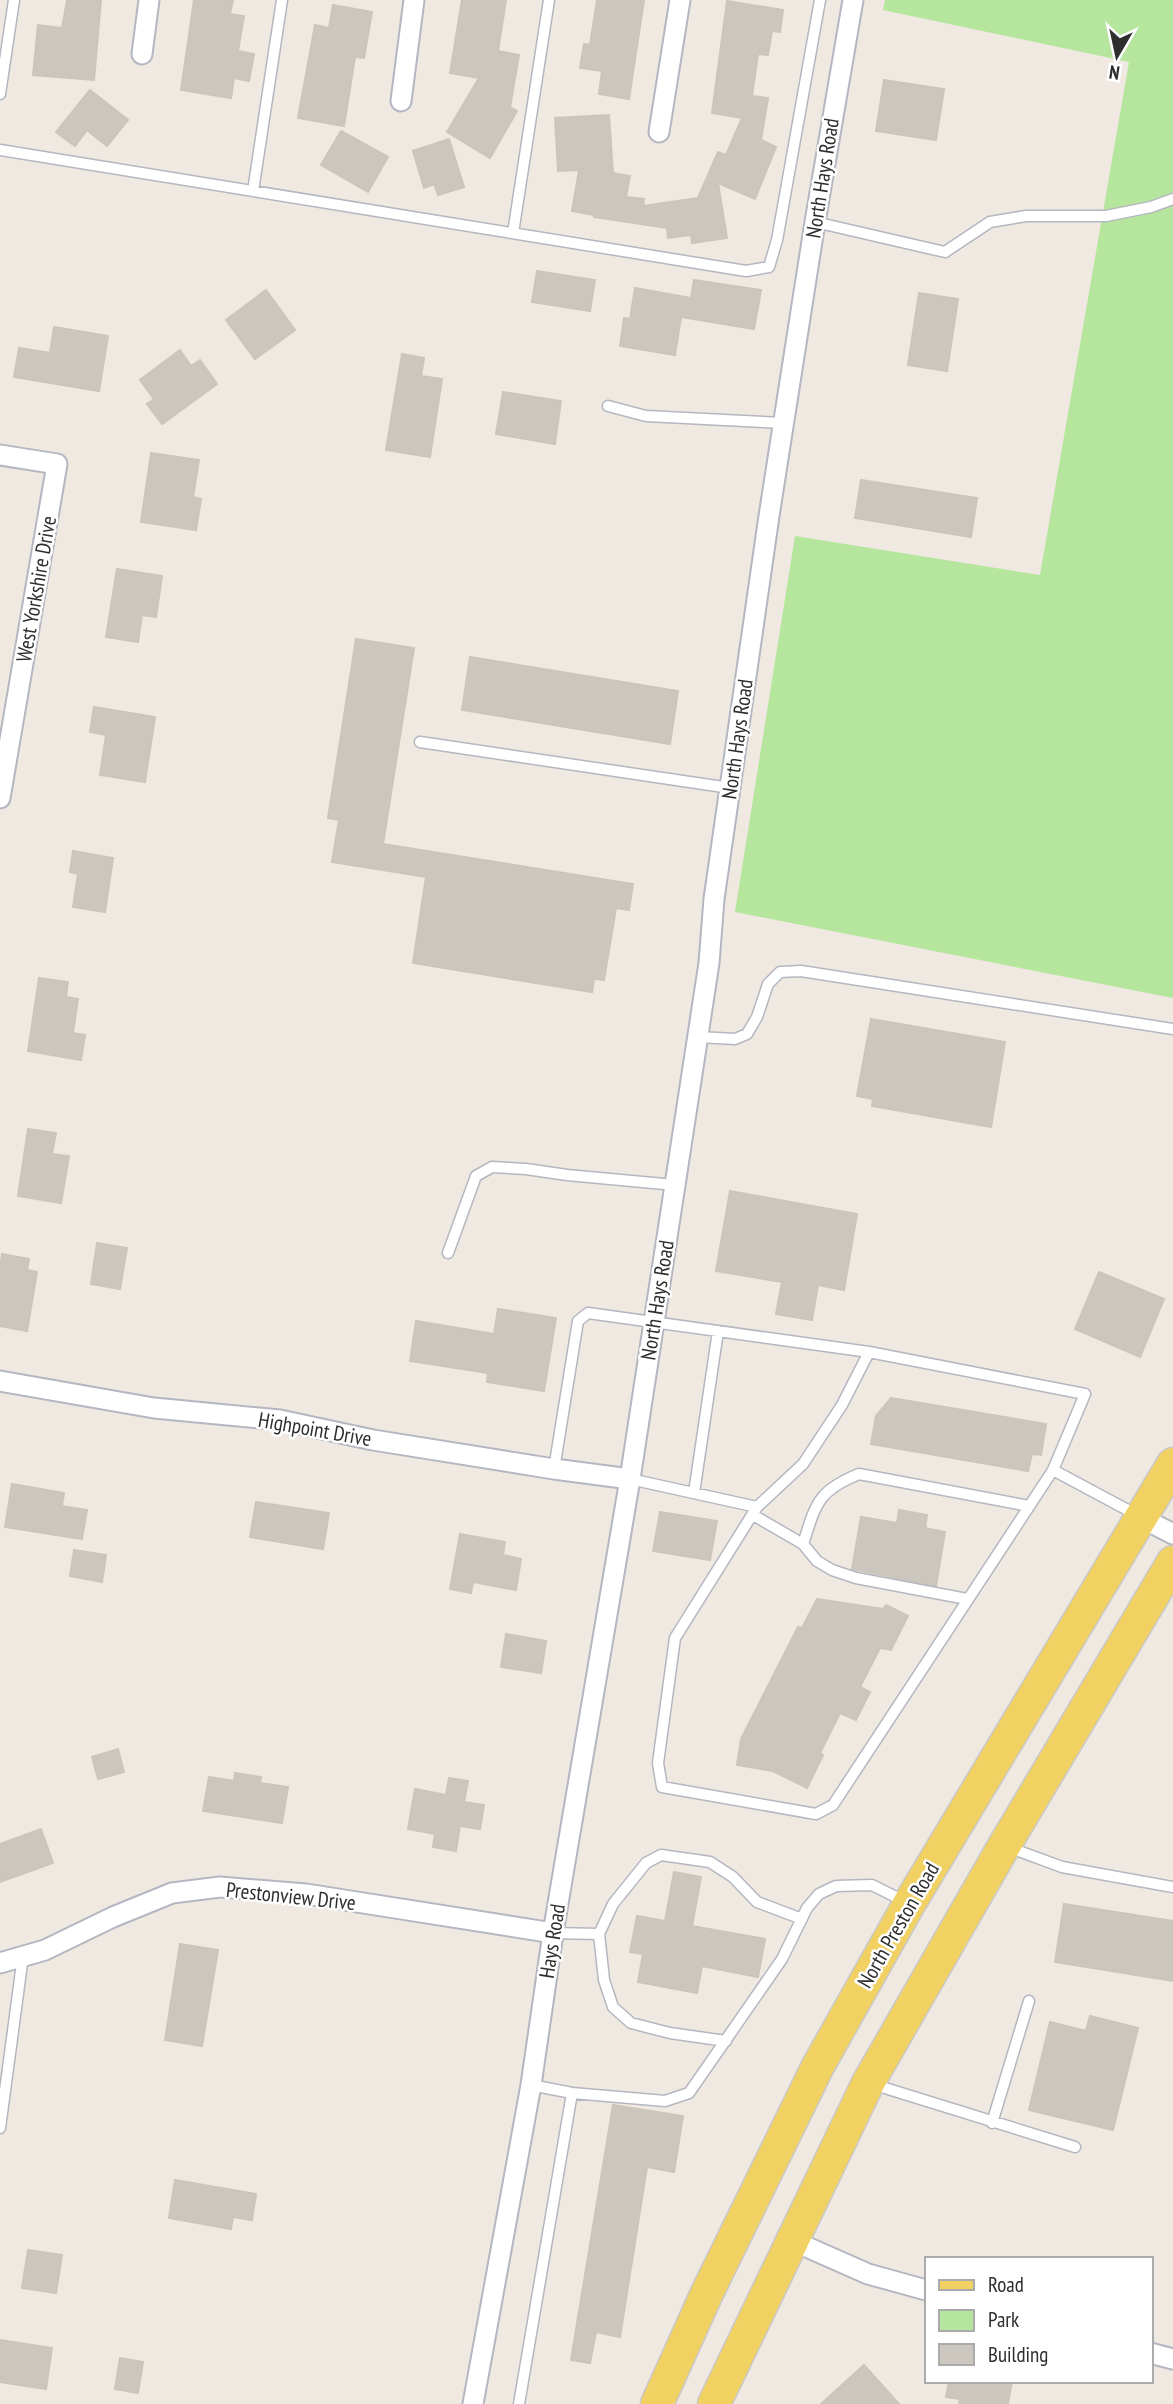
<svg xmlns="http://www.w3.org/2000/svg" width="1173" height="2404" viewBox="0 0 1173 2404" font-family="'PT Sans Narrow',sans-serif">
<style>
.green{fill:#b6e59e}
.building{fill:#cbc7bf;stroke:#cbc5ba;stroke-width:2}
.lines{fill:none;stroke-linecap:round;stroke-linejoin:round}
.service-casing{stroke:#b4b7c1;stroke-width:13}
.minor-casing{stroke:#b4b7c1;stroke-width:23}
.primary-casing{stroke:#c9c9c9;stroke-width:35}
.service{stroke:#fff;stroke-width:10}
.minor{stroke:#fff;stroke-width:19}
.primary{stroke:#f2d163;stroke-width:32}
.labels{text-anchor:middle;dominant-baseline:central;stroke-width:5;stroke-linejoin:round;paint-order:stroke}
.street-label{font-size:21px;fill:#2e2e2e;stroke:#fff}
</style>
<rect width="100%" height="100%" fill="#efe9e1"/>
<path class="green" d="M885,0h288v998l-438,-86 60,-376 245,39 89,-513 -246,-52z"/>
<path class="building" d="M67,0h34l-7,80 -61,-5 5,-50 24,3z
M194,0h39l-3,14 14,2 -6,35 16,3 -5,27 -15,-3 -3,20 -50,-8z
M462,0h44l-8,51 21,4 -9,52 7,4 -27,47 -43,-26 32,-54 -29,-5z
M597,0h47l-15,99 -30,-5 3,-23 -22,-3 4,-24 6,1z
M727,1l56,9 -3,22 -8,-1 -4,24 -10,-1 -6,42 16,2 -7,42 15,7 -21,52 -37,-16 9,55 -35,5 -1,-8 -23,3 -1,-10 -73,-11v-2l-22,-4 7,-41 -21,1 -3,-53 54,-3 4,58 17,3 -4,21 18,2 -1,7 55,-8 20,-46 8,3 16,-37 -30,-5z
M333,5l39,7 -8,46 -9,-1 -11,69 -46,-8 17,-93 14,3z
M884,80l60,9 -8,51 -60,-9z
M90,90l38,30 -21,26 -20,-16 -12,16 -19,-14z
M341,131l47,26 -20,35 -47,-27z
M449,139l15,48 -26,8 -4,-11 -10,4 -11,-37z
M537,271l58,9 -5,31 -58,-9z
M694,280l67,10 -7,39 -73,-12 -6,38 -55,-9 4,-28 6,1 5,-31 56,10z
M266,290l29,40 -40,29 -29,-39z
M919,293l39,6 -11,72 -39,-6z
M54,327l54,9 -9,55 -85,-14 5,-29 31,5z
M180,350l11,16 9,-6 17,24 -55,40 -15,-20 7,-5 -14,-19z
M402,354l22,4 -3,18 21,3 -12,78 -44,-7z
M503,392l58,9 -6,43 -59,-10z
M151,453l48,7 -6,37 8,2 -5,31 -55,-8z
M861,480l116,18 -6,39 -116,-19z
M117,569l45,7 -6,41 -14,-2 -4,27 -32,-5z
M356,639l58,9 -31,196 250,40 -4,26 -13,-2 -12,72 -10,-1 -2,13 -179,-29 13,-86 -94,-15 7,-42 -11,-2z
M470,657l208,34 -8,53 -208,-34z
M94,707l61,10 -10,65 -45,-7 6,-40 -16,-3z
M73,851l40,7 -8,54 -32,-5 5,-33 -8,-2z
M39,978l29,4 -2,15 12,2 -5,34 12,2 -4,25 -53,-9z
M871,1019l134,23 -14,85 -119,-21 1,-7 -16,-3z
M28,1129l28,4 -4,21 17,2 -8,47 -43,-7z
M730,1191l127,23 -13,76 -26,-5 -6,35 -36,-6 6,-32 -66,-11z
M97,1243l30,5 -7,41 -29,-5z
M2,1254l27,5 -2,11 10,2 -10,59 -27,-5v-59z
M1099,1272l65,27 -24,58 -65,-28z
M498,1309l58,9 -12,73 -57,-9 1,-9 -78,-12 6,-40 78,13z
M891,1398l155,26 -5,31 -9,-1 -4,17 -157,-27 5,-28z
M12,1484l52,9 -2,13 25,4 -5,29 -77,-12z
M256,1502l73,11 -6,36 -73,-12z
M899,1510l28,5 -2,13 20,4 -9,54 -84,-17 9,-52 36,6z
M660,1512l57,9 -7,39 -57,-9z
M460,1534l45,8 -2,13 18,4 -5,31 -43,-8 -2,11 -21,-4z
M74,1550l32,5 -4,27 -32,-6z
M817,1599l66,10 3,-4 22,11 -17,34 -11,-2 -20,39 10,5 -14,28 -16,-7 -20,40 3,2 -16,33 -34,-17 -36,-6 4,-26 57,-112 4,1z
M506,1634l40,7 -5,32 -40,-6z
M118,1749l6,23 -26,7 -6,-22z
M235,1773l26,4 -1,6 28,4 -6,36 -79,-12 6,-34 25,4z
M449,1778l19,3 -4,21 20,3 -4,24 -20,-3 -4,25 -23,-4 2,-13 -27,-5 7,-40 31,6z
M41,1829l12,34 -53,19v-38z
M674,1872l27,5 -9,49 73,13 -7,38 -56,-11 -5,27 -59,-11 5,-28 -13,-2 7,-36 28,5z
M1064,1904l109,17v60l-118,-19z
M180,1944l38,6 -16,96 -37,-6z
M1090,2016l48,12 -25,102 -84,-20 21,-88 36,9z
M613,2105l70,11 -9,56 -27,-5 -27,170 -24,-5 -6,31 -19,-3z
M175,2180l81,14 -4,26 -19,-3 -2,12 -62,-11z
M28,2250l34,5 -6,38 -34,-5z
M0,2340l52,8 -6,41 -46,-7z
M120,2358l23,4 -5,31 -23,-4z
M864,2365l35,39h-78z
M949,2381h63l-4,23h-49l1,-5 -14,-2z"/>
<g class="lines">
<defs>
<path id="service" d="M0,94l14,-94
M0,150l746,121 23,-4 8,-27 43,-240
M253,191l29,-191
M815,222l130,30 45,-30 36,-6h80l45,-9 22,-8
M513,233l36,-233
M608,406l38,10 138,7
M420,742l310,46
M698,1037l37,2 12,-5 10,-17 11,-33 12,-12 21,-1 372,58
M448,1253l28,-77 16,-9 34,2 41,6 108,10
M554,1469l24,-148 10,-8 281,39
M630,1479l127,28 -82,131 -17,125 4,24 154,27 17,-9 220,-335 84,45
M694,1493l24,-162
M757,1507l46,-43 39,-59 27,-53 216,42 -32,76
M753,1515l50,29c13,-40 14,-53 56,-70l170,32
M803,1544l14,17 15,9 24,8 111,21
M1008,1847l54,20 111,20
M553,1933l46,1
M726,2041l-56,-8 -39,-10 -18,-16 -9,-27 -5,-46 14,-30 33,-41 15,-8 49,7 23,15 24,25 45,17
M872,2084l203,63
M531,2085l41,8 93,8 24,-8 93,-134 25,-51 12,-14 17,-8 36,-1 34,17
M992,2123l37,-122
M0,2128l23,-172
M519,2404l53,-311"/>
<path id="minor" d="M142,54l7,-54
M401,101l13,-101
M659,132l21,-132
M0,455l57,9 -57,334
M0,1381l154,27 126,12 93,20 181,29 76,10
M1140,1517l33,17
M0,1963l45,-13 68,-33 59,-24 48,-6 86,7 247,39
M791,2240l77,34 58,16
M1150,2353l23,6
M473,2404l58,-319 22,-152 77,-454 79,-516 5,-64 55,-383 46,-294 38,-222"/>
<path id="primary" d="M657,2404l50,-111 111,-227 91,-162 264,-440
M714,2404l154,-321 136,-237 169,-284"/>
</defs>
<use href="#service" class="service-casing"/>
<use href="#minor" class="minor-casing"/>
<use href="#primary" class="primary-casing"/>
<use href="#service" class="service"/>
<use href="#minor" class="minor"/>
<use href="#primary" class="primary"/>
</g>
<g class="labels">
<g class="street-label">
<text transform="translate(822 178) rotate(-81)">North Hays Road</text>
<text transform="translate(36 589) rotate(-80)">West Yorkshire Drive</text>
<text transform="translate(737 739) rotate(-82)">North Hays Road</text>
<text transform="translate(657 1300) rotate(-81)">North Hays Road</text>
<text transform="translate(315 1429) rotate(10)">Highpoint Drive</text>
<text transform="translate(291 1896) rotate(6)">Prestonview Drive</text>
<text transform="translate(898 1925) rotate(-60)">North Preston Road</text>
<text transform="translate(552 1941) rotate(-81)">Hays Road</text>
</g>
</g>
<rect x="925" y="2257" width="228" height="126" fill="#ffffff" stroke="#ababab" stroke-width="2"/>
<rect x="939" y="2280" width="35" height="10" fill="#f2d163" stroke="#ababab" stroke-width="2"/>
<text x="988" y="2292" font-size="21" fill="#2e2e2e">Road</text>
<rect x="939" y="2310" width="35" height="21" fill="#b6e59e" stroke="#ababab" stroke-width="2"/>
<text x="988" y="2327" font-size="21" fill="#2e2e2e">Park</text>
<rect x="939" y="2344" width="35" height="21" fill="#cbc7bf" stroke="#ababab" stroke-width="2"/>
<text x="988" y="2362" font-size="21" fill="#2e2e2e">Building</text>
<g transform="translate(1117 56) rotate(189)" stroke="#ffffff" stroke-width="5" paint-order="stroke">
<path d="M0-5L12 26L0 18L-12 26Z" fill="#2e2e2e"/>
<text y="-10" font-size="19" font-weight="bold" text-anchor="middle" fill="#2e2e2e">N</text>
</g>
</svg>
